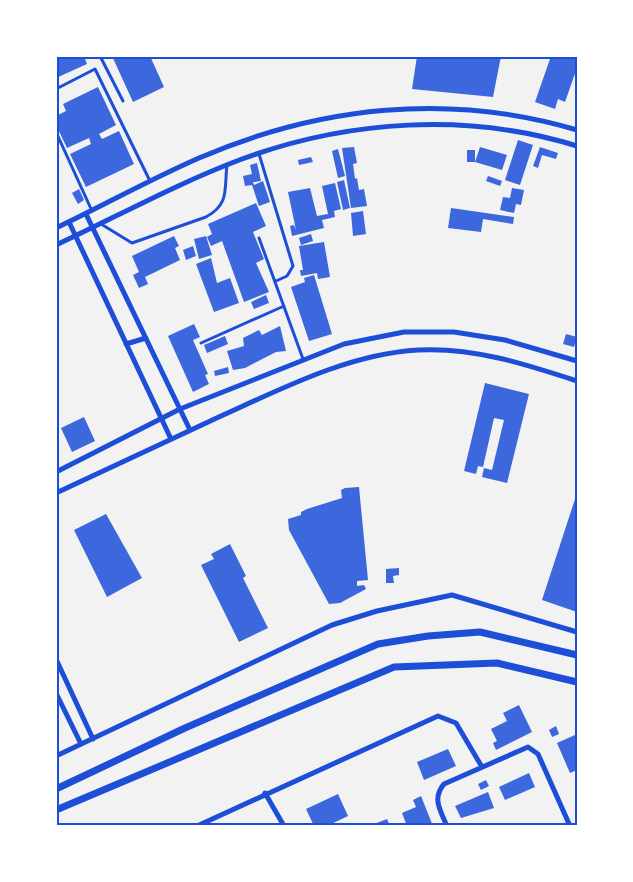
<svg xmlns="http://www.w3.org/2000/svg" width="633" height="882" viewBox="0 0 633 882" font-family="Barlow,sans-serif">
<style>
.building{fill:#3d67dc}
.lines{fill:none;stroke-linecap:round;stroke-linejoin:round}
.service{stroke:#1d4ed8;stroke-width:3}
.minor{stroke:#1d4ed8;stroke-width:5}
.tertiary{stroke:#1d4ed8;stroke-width:7}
.neatline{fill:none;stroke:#1d4ed8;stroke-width:2}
</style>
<rect width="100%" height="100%" fill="#f2f2f2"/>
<path class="building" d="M56,56h28l3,8 -31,14z
M112,56h38l14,31 -31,15z
M417,56h84l-8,41 -81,-8z
M551,56h26v12l-12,34 -7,-3 -3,10 -20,-7z
M98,87l18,38 -17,9 3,5 17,-8 15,33 -48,23 -16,-33 21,-10 -2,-6 -22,10 -11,-23v-9l10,-5 -3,-7z
M518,140l15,5 -13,40 -15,-5z
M354,147l3,16 -4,1 2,15 2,-1 2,12 5,-1 3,17 -16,2 -9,-60z
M480,147l27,8 -5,15 -27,-8z
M540,147l18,6 -2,6 -14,-4 -4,13 -5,-2z
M338,149l7,27 -7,2 -6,-27z
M467,150h8v12h-8z
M311,157l2,5 -14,3 -1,-5z
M257,163l4,18 -8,1 1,3 9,-4 7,21 -11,4 -7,-21 -7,1 -2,-10 9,-2 -2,-9z
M488,176l14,5 -2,5 -14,-5z
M344,180l6,28 -7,2 -6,-28z
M335,183l6,26 -7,2 1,6 -13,3 2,8 -32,8 -2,-10 4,-1 2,5 -8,-38 22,-4 7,28 11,-2 -6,-28z
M512,188l12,2 -3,15 -5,-1 -2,9 -14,-3 3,-13 7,1z
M79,189l5,11 -6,4 -6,-11z
M256,203l10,23 -13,6 11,27 -8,4 13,29 -25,10 -22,-61 -11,5 -4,-9 5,-3 -4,-10z
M451,208l63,9 -1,7 -30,-5 -2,13 -33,-4z
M363,211l3,23 -13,2 -2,-23z
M311,234l2,7 -12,4 -2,-7z
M174,236l5,10 -4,2 5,12 -35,17 3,7 -9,4 -6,-13 6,-3 -7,-16z
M206,236l6,19 -13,4 -5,-20z
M324,242l6,35 -12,2 -1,-6 -16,3 -1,-6h3l-4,-24z
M193,246l3,10 -10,4 -3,-10z
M211,258l6,25 13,-5 9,25 -25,9 -18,-48z
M314,275l18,59 -23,7 -18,-54 14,-5 -1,-4z
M266,295l3,8 -15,6 -3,-7z
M194,324l6,13 -7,3 15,34 -3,1 4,9 -16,8 -25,-56z
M280,326l6,25 -10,1 -31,16 -12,2 -6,-19 17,-5 -1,-8 16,-8 3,5z
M566,334l11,3 -3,10 -11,-3z
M225,336l3,8 -21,9 -3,-8z
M228,367l1,6 -14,3 -1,-5z
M485,383l44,11 -22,89 -25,-6 2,-9 8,2 12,-50 -10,-2 -11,49 -5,-1 -2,8 -12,-3z
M84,417l11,24 -23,11 -11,-24z
M359,487l9,93 -11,1v5l7,-1 2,4 -26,14 -11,1 -40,-74 -1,-11 13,-4v-3l6,-3 35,-11 -1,-8 4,-2z
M576,496h1v116l-35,-12z
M106,514l36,64 -35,19 -33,-67z
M230,544l16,32 -3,2 25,50 -29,14 -38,-77 13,-6 -3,-5z
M399,568v7l-6,1 1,7h-8v-14z
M519,705l13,27 -36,18 -3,-7 4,-2 -6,-12 16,-8 -4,-8z
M556,726l3,8 -7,3 -3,-7z
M575,735l2,5v30l-7,3 -13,-30z
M448,749l8,17 -32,14 -7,-18z
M529,773l6,14 -30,13 -6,-13z
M486,780l3,6 -8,4 -3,-6z
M488,792l6,16 -33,10 -6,-12z
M338,794l10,22 -21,10h-13l-8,-17z
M421,796l12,30h-26l-5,-13 14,-6 -3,-7z
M387,819l3,7h-15l-1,-2z"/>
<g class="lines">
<path class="service" d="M100,56l23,45
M56,89l39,-20 55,112
M56,132l36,79
M259,154l34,112 -6,10 -11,5
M101,224l31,19 74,-26c24,-13 18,-28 21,-52
M259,238l44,121
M201,343l83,-37"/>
<path class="minor" d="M86,214l104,216
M69,222l102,217
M56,228c48,-23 95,-49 143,-70 121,-52 250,-66 378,-28
M56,245c62,-29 122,-62 186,-86 106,-39 226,-47 335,-13
M126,344l20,-6
M56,472l124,-63 164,-65 60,-12h50l51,8 72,21
M56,493c55,-26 110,-51 165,-77 62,-28 128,-62 197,-66 55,-3 107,14 159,31
M56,659l37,80
M56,693l25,51
M56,756l276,-131 45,-14 75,-16 125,37
M265,793l19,33
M197,826l241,-110 18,7 26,44
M340,826h1
M447,826c-7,-16 -15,-28 -3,-42l84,-37 10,7 32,72"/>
<path class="tertiary" d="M56,789l129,-61 193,-84 50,-8 52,-4 97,23
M56,810l338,-143 103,-4 80,19"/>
</g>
<rect width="633" height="882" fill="none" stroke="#ffffff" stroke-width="115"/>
<rect x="58" y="58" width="518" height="766" class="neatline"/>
</svg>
